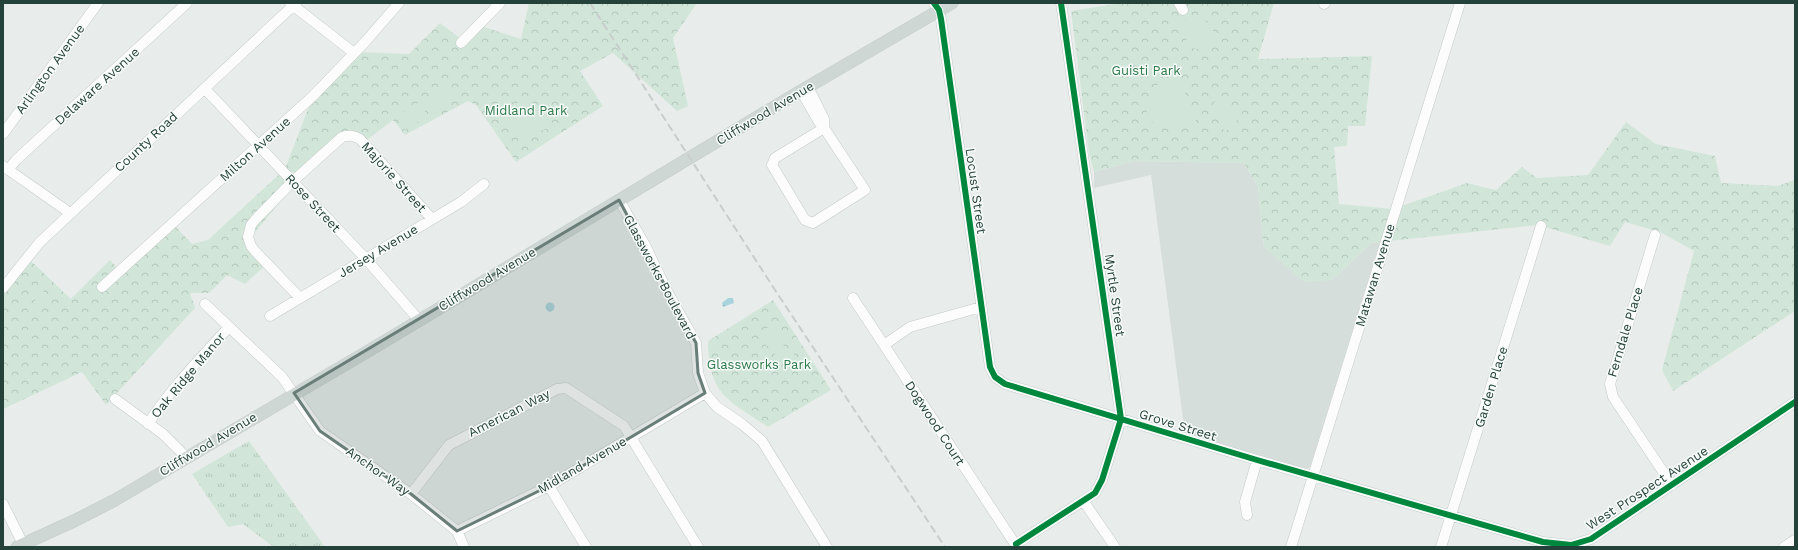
<svg xmlns="http://www.w3.org/2000/svg" width="1798" height="550" viewBox="0 0 1798 550" font-family="'Work Sans',sans-serif">
<style>
.built{fill:#d6dedb}
.grass{fill:url(#grass-tufts)}
.forest{fill:url(#forest-crowns)}
.pitch{fill:#d1e6d8}
.water{fill:url(#water-ripples)}
.lines{fill:none;stroke-linecap:round;stroke-linejoin:round}
.minor-casing{stroke:#c5cac8;stroke-width:11}
.major-casing{stroke:#c3ccc9;stroke-width:13}
.minor{stroke:#fcfcfc;stroke-width:10}
.major{stroke:#cfd7d5;stroke-width:12}
.rail{stroke:#c9cdcc;stroke-width:2;stroke-dasharray:8 4;stroke-linecap:butt}
.cycleway-casing{stroke:#f7fbf9;stroke-width:8}
.cycleway{stroke:#00873e;stroke-width:6}
.marked{fill:#697e78;fill-opacity:0.2;stroke:#697e78;stroke-width:3;stroke-linejoin:round}
.labels{text-anchor:middle;dominant-baseline:central;stroke-width:3;stroke-linejoin:round;paint-order:stroke}
.street-label{font-size:13px;fill:#24423a;stroke:#f7fbf9}
.park-label{font-size:13px;fill:#2d7a4b;stroke:#f7fbf9}
</style>
<defs>
<pattern id="grass-tufts" width="24" height="20" patternUnits="userSpaceOnUse"><rect width="24" height="20" fill="#d1e6d8"/><path d="M3 7l-1-3M5 7V3M7 7l1-3M15 17l-1-3M17 17v-4M19 17l1-3" fill="none" stroke="#b3c6ba"/></pattern>
<pattern id="forest-crowns" width="20" height="18" patternUnits="userSpaceOnUse"><rect width="20" height="18" fill="#d1e6d8"/><path d="M2 6a3 3 0 1 1 6 0M12 15a3 3 0 1 1 6 0" fill="none" stroke="#b3c6ba"/></pattern>
<pattern id="water-ripples" width="26" height="14" patternUnits="userSpaceOnUse"><rect width="26" height="14" fill="#a9d4db"/><path d="M2 4q2-2 4 0t4 0M15 11q2-2 4 0t4 0" fill="none" stroke="#91b7bd"/></pattern>
</defs>
<rect width="100%" height="100%" fill="#e8edeb"/>
<path class="built" d="M1134,161l110,2 14,24 6,60 68,33 39,-37 9,-1 -70,225 -3,2 -122,-35 -34,-259 -57,13v-16z"/>
<path class="grass" d="M249,441l76,106h-51l-31,-23 -15,3 -36,-53z"/>
<path class="forest" d="M529,3h168l-24,35 15,68 -11,5 -64,-58 -33,18 23,35 -87,56 -40,-57 -8,-4 -63,34 -12,-15 -25,19 -6,-5 -12,-4 2,4 -56,49 -46,55 18,25 -23,21 -18,-9 -18,18h-19l5,15 -89,97 -24,-33 -79,37v-114l28,-34 40,38 39,-39 8,9 56,-44 18,19 16,-4 77,-71 26,-68 47,-49 51,2 31,-31 25,19 16,-16 40,13z
M1115,3h159l-16,56 114,-3 -7,70h-17l-1,20 -13,1 5,57 54,5 74,-26 29,7 26,-23 15,11 51,-3 38,-53 30,22 59,12 6,27 57,3 17,-6v131l-122,80 -11,-21 32,-119 -34,-19 -35,-10 -15,24 -72,-21 -167,18 -39,37 -28,2 -40,-35 -6,-60 -14,-24 -110,-2 -40,11 -5,-19 -18,-142 44,-7z
M773,300l58,90 -63,37c-41,-28 -59,-32 -60,-86z"/>
<path class="pitch" d="M1201,18c27,14 3,38 -10,29 -4,-2 -5,-10 -7,-14l-4,1 -3,-5 4,-7 5,-2 3,3z
M1171,79l10,3 5,7 -1,5 12,29c-11,2 -23,7 -34,4 -20,-3 -20,-26 -9,-39 5,-5 11,-7 17,-9z
M448,85l9,14 -24,14 -8,-15z
M1227,95l12,31 -15,5 -11,-28z
M419,102l9,14 -23,14 -9,-14z
M522,102c14,2 26,9 29,24l-27,14 -1,4 -3,2 -2,-3v-4l-19,-28 14,-7z
M43,291l9,7 -15,19 -10,-7z
M776,325l5,17 -15,4 -5,-16z
M783,345l13,11 -11,11 -12,-11z"/>
<path class="water" d="M728,298h5l1,5 -11,4 -1,-4z
M545.5 307a4.5 4.5 0 1 1 9 0a4.5 4.5 0 1 1-9 0Z"/>
<g class="lines">
<defs>
<path id="minor" d="M290,3l64,50
M934,3l5,7 2,9 49,348 5,10 10,7 252,76 286,82 28,3 20,-6 204,-137
M1179,3l4,7
M1324,4l1,-1
M461,43l39,-40
M808,87l16,32v7
M205,89l161,170 53,61
M801,91l18,31 5,6 41,62 -52,33 -8,-3 -33,-55 3,-7 49,-30
M3,134l95,-131
M3,166l67,47
M8,170l8,-10 171,-157
M619,200l26,45 22,46 29,52 2,30 7,20 12,14 25,17 20,17 65,106
M1655,235l-45,149 3,13 59,88
M102,287l211,-191 52,-54 34,-39
M3,288l37,-46 256,-239
M300,298l-45,-47 -4,-5 -3,-9 3,-12 4,-5 37,-38 50,-45c7,-2 11,-2 18,2l72,80
M853,298l164,249
M205,304l77,73 38,54 91,63 46,37 7,16
M270,316l191,-114 23,-18
M884,345l26,-18 71,-20
M115,399l48,35 23,23
M148,424c23,-36 53,-66 81,-97
M549,486l37,61
M411,494l38,-49 108,-56 9,-1 58,38 74,121
M1084,502l31,45
M3,504l20,40
M1247,515l-2,-13 12,-42
M457,531l92,-45 156,-93
M1016,544l79,-51 7,-13 19,-61 -60,-416
M1291,547l169,-544
M1441,547l100,-321
M1784,547l11,-7"/>
<path id="major" d="M17,547l59,-27 39,-20 255,-150 424,-255 158,-92"/>
</defs>
<use href="#minor" class="minor-casing"/>
<use href="#major" class="major-casing"/>
<use href="#minor" class="minor"/>
<use href="#major" class="major"/>
<path class="rail" d="M590,3l185,287 170,257"/>
<defs>
<path id="cycleway" d="M934,3l5,7 2,9 49,348 5,10 10,7 252,76 286,82 28,3 20,-6 204,-137
M1016,544l79,-51 7,-13 19,-61 -60,-416"/>
</defs>
<use href="#cycleway" class="cycleway-casing"/>
<use href="#cycleway" class="cycleway"/>
</g>
<path class="marked" d="M619,200l77,143 2,30 7,20 -156,93 -92,45 -46,-37 -91,-63 -26,-38z"/>
<g class="labels">
<g class="street-label">
<text transform="translate(50 69) rotate(-54)">Arlington Avenue</text>
<text transform="translate(97 86) rotate(-42)">Delaware Avenue</text>
<text transform="translate(765 113) rotate(-31)">Cliffwood Avenue</text>
<text transform="translate(146 142) rotate(-43)">County Road</text>
<text transform="translate(255 149) rotate(-42)">Milton Avenue</text>
<text transform="translate(394 177) rotate(48)">Majorie Street</text>
<text transform="translate(976 191) rotate(82)">Locust Street</text>
<text transform="translate(313 203) rotate(47)">Rose Street</text>
<text transform="translate(378 251) rotate(-31)">Jersey Avenue</text>
<text transform="translate(1375 275) rotate(-73)">Matawan Avenue</text>
<text transform="translate(660 277) rotate(62)">Glassworks Boulevard</text>
<text transform="translate(487 279) rotate(-31)">Cliffwood Avenue</text>
<text transform="translate(1115 295) rotate(82)">Myrtle Street</text>
<text transform="translate(1625 332) rotate(-73)">Ferndale Place</text>
<text transform="translate(188 375) rotate(-50)">Oak Ridge Manor</text>
<text transform="translate(1491 387) rotate(-73)">Garden Place</text>
<text transform="translate(509 413) rotate(-27)">American Way</text>
<text transform="translate(935 423) rotate(57)">Dogwood Court</text>
<text transform="translate(1178 425) rotate(17)">Grove Street</text>
<text transform="translate(208 444) rotate(-31)">Cliffwood Avenue</text>
<text transform="translate(582 465) rotate(-30)">Midland Avenue</text>
<text transform="translate(378 471) rotate(35)">Anchor Way</text>
<text transform="translate(1647 488) rotate(-33)">West Prospect Avenue</text>
</g>
<g class="park-label">
<text x="1146" y="70">Guisti Park</text>
<text x="526" y="110">Midland Park</text>
<text x="759" y="364">Glassworks Park</text>
</g>
</g>
<rect width="1798" height="550" fill="none" stroke="#24423a" stroke-width="8"/>
</svg>
